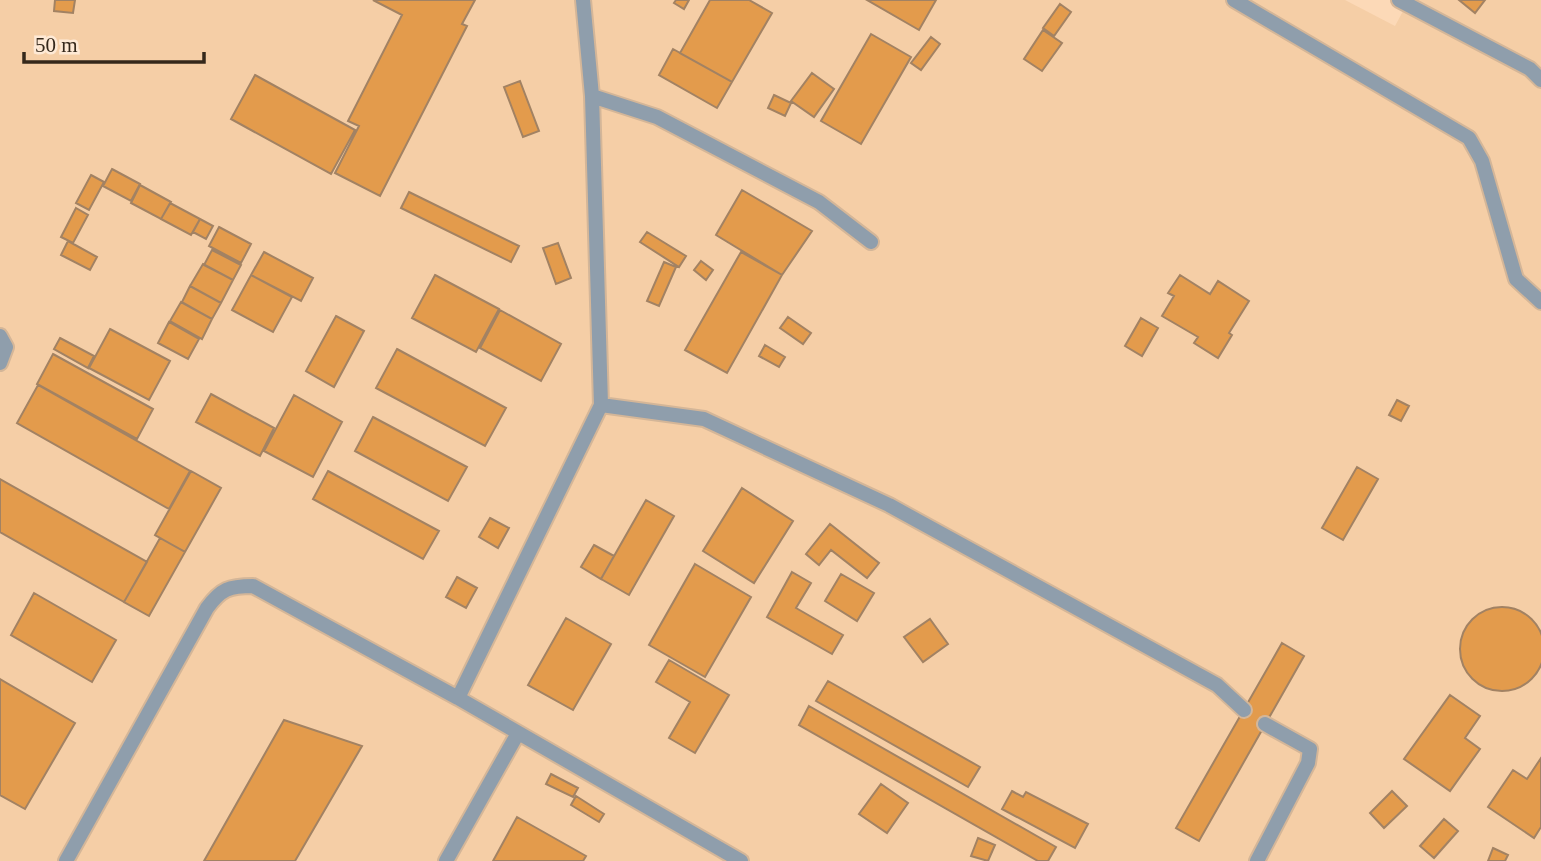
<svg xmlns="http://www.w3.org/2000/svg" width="1541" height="861" viewBox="0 0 1541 861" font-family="'Times New Roman',serif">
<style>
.built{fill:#f5cea6}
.building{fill:#e39b4c;stroke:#a28263;stroke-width:2}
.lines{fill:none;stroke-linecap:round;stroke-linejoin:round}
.service-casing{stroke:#d4b698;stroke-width:18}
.service{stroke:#8f9eac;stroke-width:14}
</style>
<rect width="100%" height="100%" fill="#fcd9b7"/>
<path class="built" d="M0,0h1345l50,26 14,-26h132v861h-1541z"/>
<path class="building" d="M55,0h20l-2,13 -19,-2z
M373,0h102l-13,24 5,2 -87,170 -45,-23 24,-47 -11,-5 54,-106z
M676,0h13l-5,9 -10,-6z
M710,0h39l23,13 -40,69 -52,-29z
M867,0h69l-17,30z
M1459,0h26l-10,13z
M1060,4l11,8 -17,24 -11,-8z
M1043,30l19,13 -20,28 -18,-12z
M871,34l40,23 -50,87 -40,-23z
M931,37l9,7 -19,26 -10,-7z
M673,49l59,33 -15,26 -58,-33z
M812,73l22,16 -20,28 -23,-16z
M255,75l100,55 -24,44 -100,-55z
M520,81l19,50 -16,6 -19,-50z
M774,95l17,8 -6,13 -17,-8z
M112,169l28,15 -9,17 -28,-15z
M91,175l13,7 -15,28 -13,-7z
M140,185l31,17 -10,17 -30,-16z
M742,190l70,41 -30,44 -66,-40z
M409,192l110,54 -8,16 -110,-54z
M170,203l30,16 -9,16 -30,-16z
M76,208l12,7 -15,28 -12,-6z
M200,219l13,7 -7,13 -13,-7z
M219,227l32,17 -10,19 -32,-17z
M647,232l39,24 -7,11 -39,-25z
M68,241l29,16 -7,13 -29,-15z
M558,243l13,35 -15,6 -13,-36z
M212,250l29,15 -8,15 -29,-15z
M264,252l49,26 -12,23 -50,-26z
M741,252l41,23 -55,98 -42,-23z
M701,261l12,9 -7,10 -12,-10z
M664,262l12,5 -17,39 -12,-5z
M203,264l30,16 -12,23 -31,-17z
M251,275l41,22 -19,35 -41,-22z
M435,275l64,34 -23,43 -64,-34z
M1180,275l30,19 8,-13 31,20 -20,32 3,2 -14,23 -24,-15 4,-6 -36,-21 12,-20 -6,-3z
M190,286l31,17 -9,16 -30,-17z
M181,302l31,17 -10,20 -32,-18z
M500,310l61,34 -20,37 -61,-33z
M336,316l28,15 -30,56 -28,-16z
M788,317l23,16 -8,11 -23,-16z
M1141,318l17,10 -16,28 -17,-10z
M169,322l30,17 -11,20 -30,-16z
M110,329l60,32 -21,39 -60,-32z
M60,338l34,18 -6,12 -34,-19z
M765,345l20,12 -6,10 -20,-11z
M397,349l109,59 -21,38 -109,-58z
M53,354l100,55 -16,30 -100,-55z
M38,385l152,86 -21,38 -152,-86z
M211,394l63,34 -14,28 -64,-34z
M294,395l48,27 -29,55 -49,-26z
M1397,400l12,6 -8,15 -12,-6z
M373,417l94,50 -19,34 -93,-50z
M1357,467l21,12 -35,61 -21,-12z
M191,471l30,17 -36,64 -30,-17z
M328,471l111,60 -16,28 -110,-60z
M0,479l147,83 -23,40 -124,-70z
M742,488l51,33 -39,62 -51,-32z
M646,500l28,16 -45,79 -28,-16z
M490,518l19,10 -11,20 -19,-11z
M830,524l49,39 -12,15 -36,-28 -12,15 -13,-11z
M160,538l25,14 -36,64 -25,-14z
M594,545l20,11 -13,23 -20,-12z
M695,564l56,33 -46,80 -56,-32z
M792,572l19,11 -15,25 47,27 -11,19 -65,-37z
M841,574l33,19 -17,28 -32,-20z
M457,577l20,11 -11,20 -20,-11z
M34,593l82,47 -24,42 -81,-47z
M1460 649a42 42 0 1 1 84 0a42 42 0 1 1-84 0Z
M566,618l45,26 -38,66 -45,-25z
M930,619l18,25 -25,18 -19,-25z
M1282,643l22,13 -105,185 -23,-13z
M669,660l60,35 -34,58 -26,-15 21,-36 -34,-20z
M0,679l75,44 -50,86 -25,-14z
M828,681l152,86 -12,20 -152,-86z
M1450,695l30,21 -15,22 15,11 -30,42 -46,-32z
M809,706l247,141 -8,14h-10l-239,-136z
M284,720l78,26 -67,115h-91z
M1541,758v69l-7,11 -46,-31 25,-37 14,9z
M551,774l27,14 -5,9 -27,-13z
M881,784l27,19 -21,30 -28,-19z
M1012,791l11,6 3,-5 62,32 -13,24 -73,-39z
M1392,791l15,15 -23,22 -14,-15z
M576,796l28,18 -5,8 -28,-17z
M517,817l69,39 -3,5h-90z
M1444,819l14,12 -24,27 -14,-12z
M978,838l17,7 -7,16 -17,-5z
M1493,848l15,7 -3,6h-17z"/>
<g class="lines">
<defs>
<path id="service" d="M1234,0l235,138 13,23 34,118 25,23
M1399,0l131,69 11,11
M592,96l65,21 162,85 52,40
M0,336l6,11 -6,16
M601,405l103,14 185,86 328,180 27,25
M458,698l143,-293 -9,-309 -9,-96
M66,861l141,-253c14,-19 22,-22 46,-22l205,112 283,163
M446,861l72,-128
M1257,861l51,-98 2,-14 -45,-25"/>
</defs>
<use href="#service" class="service-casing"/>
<use href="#service" class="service"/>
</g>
<path d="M24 52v10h180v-10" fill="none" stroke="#35281b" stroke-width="3.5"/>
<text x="35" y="52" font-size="21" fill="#35281b" stroke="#fee9d5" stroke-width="5" paint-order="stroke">50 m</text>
</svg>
